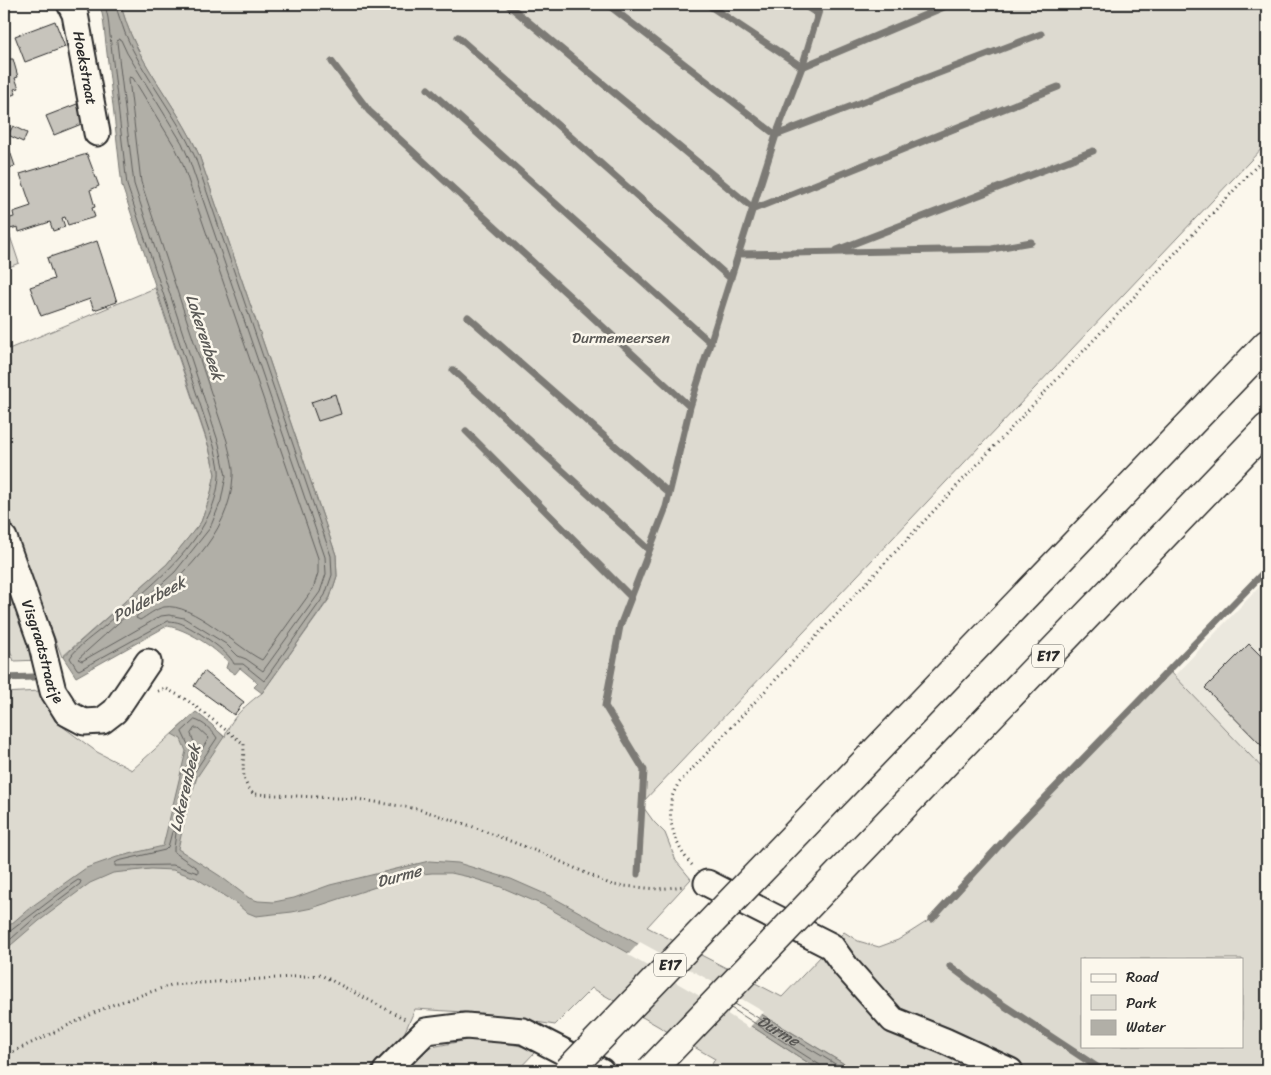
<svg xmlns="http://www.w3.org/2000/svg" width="1271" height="1075" viewBox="0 0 1271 1075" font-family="Sriracha,sans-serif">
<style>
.built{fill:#ebe8de}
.green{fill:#dddad0;stroke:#84827e;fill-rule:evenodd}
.water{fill:#b1afa7;stroke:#7b7a75}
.pier{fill:#fbf7ec}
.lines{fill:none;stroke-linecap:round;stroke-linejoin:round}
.shore{stroke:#61605d;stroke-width:1}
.stream{stroke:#7b7a75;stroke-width:7}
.building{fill:#c7c4bc;stroke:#2b2b2b}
.minor-casing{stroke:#2b2b2b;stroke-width:29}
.motorway-casing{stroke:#2b2b2b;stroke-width:31}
.path{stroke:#2b2b2b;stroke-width:3;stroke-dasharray:1 4;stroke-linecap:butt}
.minor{stroke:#fbf7ec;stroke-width:25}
.motorway{stroke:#fbf7ec;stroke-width:28}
.motorway-bridge-casing{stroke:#2b2b2b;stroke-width:31;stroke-linecap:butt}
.motorway-bridge{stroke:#fbf7ec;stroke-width:28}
.labels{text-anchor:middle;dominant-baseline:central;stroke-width:5;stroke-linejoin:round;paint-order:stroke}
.shield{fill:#fbf7ec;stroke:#696865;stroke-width:1}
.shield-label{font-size:14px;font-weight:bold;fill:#2b2b2b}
.street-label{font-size:15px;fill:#2b2b2b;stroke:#fbf7ec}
.park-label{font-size:15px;fill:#585754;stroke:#fbf7ec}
.water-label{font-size:16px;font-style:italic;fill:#5a5956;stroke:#fbf7ec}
</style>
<rect width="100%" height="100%" fill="#fbf7ec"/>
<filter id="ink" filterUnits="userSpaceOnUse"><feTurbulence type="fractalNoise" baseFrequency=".02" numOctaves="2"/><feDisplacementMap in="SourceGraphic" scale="10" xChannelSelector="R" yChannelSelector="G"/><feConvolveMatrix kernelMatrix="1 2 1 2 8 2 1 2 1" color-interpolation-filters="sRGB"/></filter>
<g filter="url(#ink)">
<path class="built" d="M1267,579v194l-93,-97z"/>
<path class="green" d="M121,4h1146v139l-626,661 13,18 11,11 11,28 15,18 -44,48 135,70 62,-65 14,9 21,6 19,-7 33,-21 78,-84 160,-165 98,103v298h-411l-146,-88 -10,10 121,78h-113l7,-12 -123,-71 -37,37 -76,-12 -64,-4 -12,27 -35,35h-364v-378l36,-2 15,30 42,31 35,18 64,-58 29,25c4,-18 23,-34 37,-44l68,-95 7,-22 -1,-21 -137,-400c-22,-52 -66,-95 -78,-151zM1082,959h160v87h-160z
M4,218l15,45 -15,6z
M155,288l54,160 6,26 -5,23 -9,25 -34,42 -105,93 -58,-152v-154z
M4,562l36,98 -26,1 -10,-27z
M477,1038l55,10 3,4 -18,19h-112l22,-23z"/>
<path class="water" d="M100,4h21c12,56 56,99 78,151l137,400 1,21 -7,21 -68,96 -8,-6 4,-4 -18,-15 -5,6 -9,-6 2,-6c-14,-15 -41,-33 -61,-36l-91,51 -13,-20 104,-93 34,-42 9,-25 5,-23 -6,-27 -87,-261 -19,-168z
M196,712l16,13 12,12 -27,40 -9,28 -10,44 42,27 29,22 9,3 16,1 20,-4 36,-13 99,-24 29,2 53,16 41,18 157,86 147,88h-35l-121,-78 -157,-88 -42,-18 -32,-10 -18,-4h-19l-20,2 -100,33 -20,4 -36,4 -10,-4 -9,-8 -41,-26 -23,-8 -22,-1 -38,4 -23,10 -51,38 -35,30v-21l27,-23 55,-39 31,-11 46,-11 23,-95 -5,-12 -9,-5z"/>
<path class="pier" d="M640,942l71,39 53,31 -15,16 -51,-33 -70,-40z"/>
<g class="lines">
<g class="shore">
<path d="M105,4l3,14 19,167 87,261c2,9 6,21 5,30 -4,64 -69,110 -113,149 -10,9 -30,22 -36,33l7,11 2,1 89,-49c4,0 9,1 12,2 13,5 49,28 54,41h9l21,17 61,-86 7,-20 -1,-19 -136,-399c-19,-44 -52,-80 -70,-124 -3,-10 -8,-19 -9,-29"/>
<path d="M119,39l2,1 6,13 55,90 7,16 136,398 1,17 -6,18 -57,79 -17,-12 -8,-3 -12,-12 -42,-26 -15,-3 -8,1 -79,45 -4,-2 97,-87 35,-44 11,-27 5,-25 -7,-32 -85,-260 -17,-142z"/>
<path d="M130,77l3,1 42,69 7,15 136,396v15l-5,16 -51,71c-25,-12 -69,-58 -98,-53 -9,2 -17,9 -24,13l-4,-2 1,-2c42,-38 93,-79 96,-140 1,-11 -4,-24 -6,-35l-86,-259 -12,-103z"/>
<path d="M195,720c8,2 18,11 22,18l-24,36 -7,20 -3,2 -2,-3 10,-42 -9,-19z"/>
<path d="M195,728h3l11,10 -9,14 -3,-1 -6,-17z"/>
<path d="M174,831l2,2 -2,15v4l24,17v4l-25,-8 -58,1v-3l3,-2 47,-11 3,-3 4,-15z"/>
<path d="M4,933l5,-1 63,-48 6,-4 3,1 -1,3 -44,33 -32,28"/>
<path id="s1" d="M735,1004l112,67"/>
<path d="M731,1008l89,57 3,6"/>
</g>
<path class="stream" d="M507,4l247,205 304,-122
M607,4l169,131 265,-101
M707,4l95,63 142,-60
M802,4l16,10
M458,37l273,242
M332,62l37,49 321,296 -24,100 -46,119 -15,80 39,64 -6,104
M428,89l283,254
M837,250l256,-99
M739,254l253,-5 39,-7
M468,317l201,176
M453,370l196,180
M690,407l86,-272 26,-68 19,-63
M466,431l165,166
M4,678l29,-1
M932,919l77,-84 258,-266
M950,966l41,31 112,74"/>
</g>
<path class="building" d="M55,21l10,26 -40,15 -10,-26z
M4,41l5,18h4l5,18 -3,1 4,10 -5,1 2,5 -8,2 -2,-4 -2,1z
M77,104l7,19 -30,12 -8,-19z
M13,126l14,7 -4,9 -15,-7z
M4,134l11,32 -11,4z
M87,154l12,32 -9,4 5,17 -3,1 3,9 -27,8 -3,-8 -3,1 3,9 -12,4 -3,-9 -31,10 -1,-5 -8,2 -3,-10 7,-2 -1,-5 18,-6 -11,-32z
M97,241l20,61 -23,8 -4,-11 -49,17 -11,-29 24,-8 -7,-21z
M335,394l6,20 -23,7 -7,-19z
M1249,644l18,18v89l-62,-63z
M204,671l40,31 -10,13 -40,-29z"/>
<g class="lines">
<defs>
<g id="minor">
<path id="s2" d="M70,4l5,10 22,119"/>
<path id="s3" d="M4,538l37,104 12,49 14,22 17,9 18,-1 13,-10 33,-49"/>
<path d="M707,883l124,63 15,21 47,53 52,21 65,30"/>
<path d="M386,1071l40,-40 40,-5 57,5 78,40"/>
</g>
<path id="motorway" d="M772,859l495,-515
M829,884l438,-456"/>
</defs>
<use href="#minor" class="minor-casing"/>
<use href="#motorway" class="motorway-casing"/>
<path class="path" d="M158,691l7,-3 22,12 57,44c0,18 -5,38 10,50l103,5 61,10 53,17 73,28 68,31 46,4 27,-3
M692,865c-15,-16 -24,-40 -21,-62 0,-6 4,-13 7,-19l589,-629
M4,1056l105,-50 62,-21 150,-10 84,44"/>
<use href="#minor" class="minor"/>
<use href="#motorway" class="motorway"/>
<defs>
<path id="motorway-bridge" d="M568,1071l204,-212
M650,1071l179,-187"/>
</defs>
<use href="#motorway-bridge" class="motorway-bridge-casing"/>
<use href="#motorway-bridge" class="motorway-bridge"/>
</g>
</g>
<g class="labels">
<g class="shield">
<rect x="1032" y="644.5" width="32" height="23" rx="4"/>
<rect x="654" y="953.5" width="32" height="23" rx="4"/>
</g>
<g class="shield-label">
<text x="1048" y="656">E17</text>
<text x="670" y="965">E17</text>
</g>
<g class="street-label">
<text stroke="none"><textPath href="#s2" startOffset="66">Hoekstraat</textPath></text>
<text stroke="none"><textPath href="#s3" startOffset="120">Visgraatstraatje</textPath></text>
</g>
<g class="park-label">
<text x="621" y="338">Durmemeersen</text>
</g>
<g class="water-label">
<text transform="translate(205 337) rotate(72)">Lokerenbeek</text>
<text transform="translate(149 599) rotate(-27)">Polderbeek</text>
<text transform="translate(185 788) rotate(-77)">Lokerenbeek</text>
<text transform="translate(399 876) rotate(-15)">Durme</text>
<text stroke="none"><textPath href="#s1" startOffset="51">Durme</textPath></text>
</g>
</g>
<rect width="1271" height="1075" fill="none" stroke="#fbf7ec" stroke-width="20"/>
<rect x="10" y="10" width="1251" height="1055" fill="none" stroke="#2b2b2b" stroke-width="2" filter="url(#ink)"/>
<rect x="1081" y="958" width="162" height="90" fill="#fbf7ec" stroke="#a8a59f"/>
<rect x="1091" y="974" width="25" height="8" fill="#fbf7ec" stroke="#a8a59f"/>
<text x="1126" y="982" font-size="15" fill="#2b2b2b">Road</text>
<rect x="1091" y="995" width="25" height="15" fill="#dddad0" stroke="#a8a59f"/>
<text x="1126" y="1008" font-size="15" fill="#2b2b2b">Park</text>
<rect x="1091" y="1020" width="25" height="15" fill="#b1afa7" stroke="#a8a59f"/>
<text x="1126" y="1032" font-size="15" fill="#2b2b2b">Water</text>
</svg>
